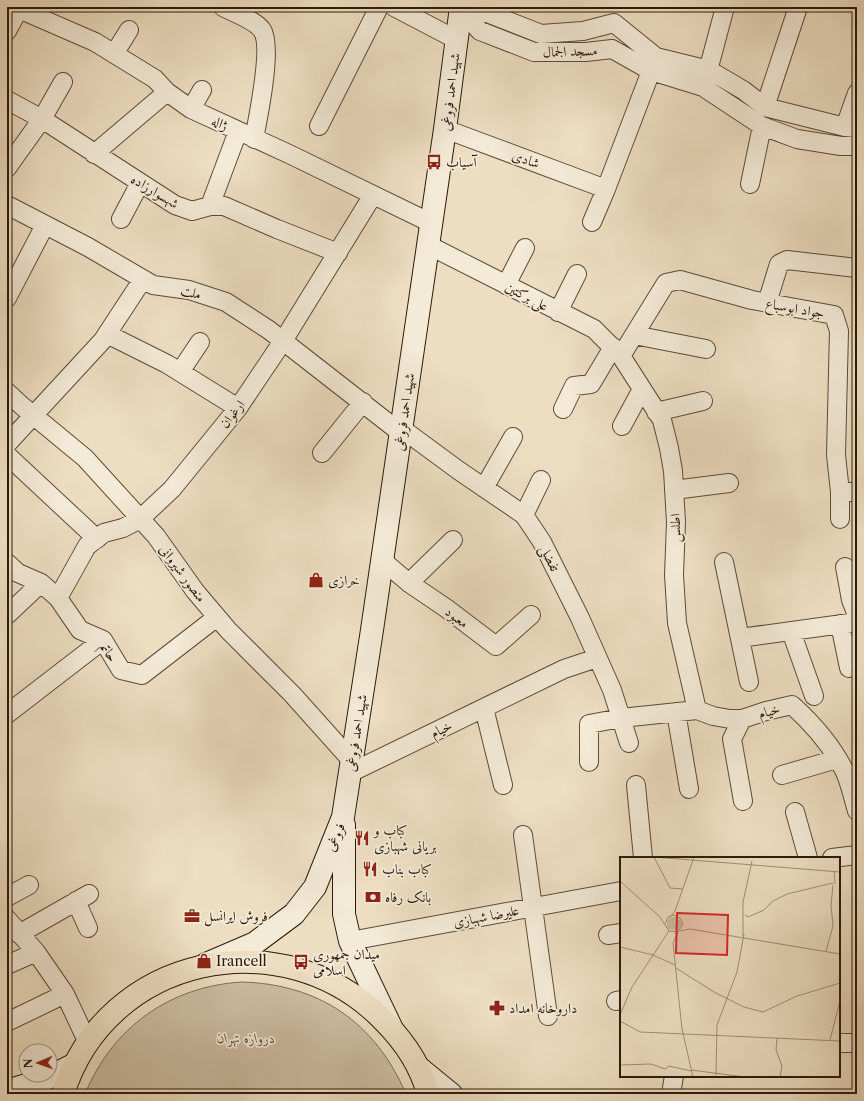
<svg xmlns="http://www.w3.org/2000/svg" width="864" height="1101" viewBox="0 0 864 1101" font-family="'Libre Caslon Text',Amiri,serif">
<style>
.green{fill:#ccbda3;stroke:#7c6c56}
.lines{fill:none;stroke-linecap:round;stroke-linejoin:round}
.street-casing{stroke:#5c4b38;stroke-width:20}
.secondary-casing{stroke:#2b1a0a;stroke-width:24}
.primary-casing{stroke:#2b1a0a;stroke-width:24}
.street{stroke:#f3ead7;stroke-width:18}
.secondary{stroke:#f3ead7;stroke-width:22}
.primary{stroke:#eddec2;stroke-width:22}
.labels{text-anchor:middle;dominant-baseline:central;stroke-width:3.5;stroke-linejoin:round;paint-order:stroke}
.street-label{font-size:14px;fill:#2b1a0a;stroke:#f3ead7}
.poi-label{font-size:14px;fill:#2b1a0a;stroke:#f3ead7;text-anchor:start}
.park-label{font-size:14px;font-style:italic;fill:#5b4b38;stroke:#f3ead7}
.inset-road{fill:none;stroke:#9f9078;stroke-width:1}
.view{fill:#d62828;fill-opacity:0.15;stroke:#d62828;stroke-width:2}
.inset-edge{fill:none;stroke:#2b1a0a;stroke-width:2}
</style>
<rect width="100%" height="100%" fill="#eddec2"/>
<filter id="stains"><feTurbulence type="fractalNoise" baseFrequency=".005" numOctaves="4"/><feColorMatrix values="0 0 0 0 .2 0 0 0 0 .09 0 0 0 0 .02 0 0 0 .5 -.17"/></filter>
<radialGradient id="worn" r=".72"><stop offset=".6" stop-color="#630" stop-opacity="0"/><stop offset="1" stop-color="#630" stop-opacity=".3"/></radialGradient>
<path class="green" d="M241,982c78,2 134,40 165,112h-321c28,-67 84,-107 156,-112z"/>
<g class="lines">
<defs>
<path id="street" d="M223,7c11,6 32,13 39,23 11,16 -4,88 -8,109
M394,7l63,33
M19,9l76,33 60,37 12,13 24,17 98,45 142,69
M461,10l19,21 54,21h52l26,-3 39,22 52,16 59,39 35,13 44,7h16
M461,10l24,2 56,22 42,-3 31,-8 42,34 53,13 34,20 22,17 80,20 12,1
M7,31l13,-24
M114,54l15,-24
M705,82l20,-75
M7,100l35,19 133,86 17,6 18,-5h14l53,23 61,24
M765,107l33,-100
M191,109l11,-19
M319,126l60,-119
M845,127l12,-34
M445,129l161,60
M94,154l73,-62
M7,168l35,-49 21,-37
M750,184l12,-58
M7,205l81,42 65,38 36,5 37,12 43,28 132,103
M210,206l28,-75
M121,219l19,-36
M592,222l14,-33 45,-118
M428,245l166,84 27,27 41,64 7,28 4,23 3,51 -2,53 3,48 20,87
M506,285l19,-37
M7,298l38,-73
M767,303l12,-39 8,-4 70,8
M558,312l19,-38
M107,334l60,30 71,44
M634,335l72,14
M621,356l45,-73 14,-3 72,20 82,15 5,16 -3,124 4,37v27
M180,372l20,-30
M7,392l15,14 63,52 71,78 39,55 33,39 64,64 60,67
M563,409l11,-23 17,-2 22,-37
M656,412l47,-11
M622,426l20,-37
M401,428l57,42 66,45 18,27 38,76 32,72 17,53
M7,444l96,-104 40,-61
M322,453l41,-51
M7,455l90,84
M484,488l29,-51
M674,490l55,-7
M840,492h17
M524,515l17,-35
M382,560l27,23 37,25 50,38 35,-31
M724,562l25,120
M7,563l11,10 23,10 17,15 22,32 23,10 18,30 21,5 75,-58
M845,567l6,33 6,15
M409,583l44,-43
M58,598l29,-52 17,-13 19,-5 17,-9 32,-30 66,-81 45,-67 90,-146
M7,615l34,-32
M840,624l9,44
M791,631l23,65
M740,638l117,-16
M484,708l19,77
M676,712l13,77
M7,714l96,-74
M742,719l-10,20 11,62
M589,762v-38l32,-6 76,-8 16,6 17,3h12l24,-8 26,-6c21,19 39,39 52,65 6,12 9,28 13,41
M350,773l214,-104 33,-11
M782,775l55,-16
M636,785l7,73
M795,812l13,46
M523,835l25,181
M832,858l25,-3
M7,897l22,-12
M76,901l12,27
M7,919l29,33 29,42 23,49
M19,934l70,-40
M608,935l13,-2
M350,941l271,-50
M7,965l29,-13
M616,1001l5,-1
M7,1022l58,-28
M839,1043h18
M671,1094l3,-18"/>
<path id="secondary" d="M344,825v89l6,27 41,86
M206,964l49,-21 39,-29 21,-27 28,-70 29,-187 73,-501 16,-122
M418,1067l33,27
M7,1091l39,-12 29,-15"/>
<path id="primary" d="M63,1094c43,-139 220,-176 320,-74 20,20 38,46 45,74"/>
</defs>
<use href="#street" class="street-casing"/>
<use href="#secondary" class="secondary-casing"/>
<use href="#primary" class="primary-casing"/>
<use href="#street" class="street"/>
<use href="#secondary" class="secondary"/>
<use href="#primary" class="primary"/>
</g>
<defs>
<symbol id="bus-bare" viewBox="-9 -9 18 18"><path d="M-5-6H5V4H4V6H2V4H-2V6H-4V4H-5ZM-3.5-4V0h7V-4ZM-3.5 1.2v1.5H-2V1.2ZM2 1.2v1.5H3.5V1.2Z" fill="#8f2418" stroke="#f3ead7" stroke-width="2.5" paint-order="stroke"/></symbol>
<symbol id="shop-bare" viewBox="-9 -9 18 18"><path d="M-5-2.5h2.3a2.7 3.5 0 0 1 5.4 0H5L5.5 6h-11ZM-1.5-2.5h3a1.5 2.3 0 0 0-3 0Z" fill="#8f2418" stroke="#f3ead7" stroke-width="2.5" paint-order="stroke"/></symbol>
<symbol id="restaurant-bare" viewBox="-9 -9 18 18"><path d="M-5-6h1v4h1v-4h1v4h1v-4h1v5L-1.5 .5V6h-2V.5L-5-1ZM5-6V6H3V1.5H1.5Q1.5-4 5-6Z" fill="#8f2418" stroke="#f3ead7" stroke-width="2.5" paint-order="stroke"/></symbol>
<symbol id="bank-bare" viewBox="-9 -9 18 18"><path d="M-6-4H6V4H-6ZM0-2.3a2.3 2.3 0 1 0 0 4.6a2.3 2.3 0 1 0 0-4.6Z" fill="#8f2418" stroke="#f3ead7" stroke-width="2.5" paint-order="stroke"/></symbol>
<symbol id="office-bare" viewBox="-9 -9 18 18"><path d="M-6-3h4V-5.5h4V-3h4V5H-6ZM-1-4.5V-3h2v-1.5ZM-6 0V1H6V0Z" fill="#8f2418" stroke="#f3ead7" stroke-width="2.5" paint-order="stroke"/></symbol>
<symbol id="pharmacy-bare" viewBox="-9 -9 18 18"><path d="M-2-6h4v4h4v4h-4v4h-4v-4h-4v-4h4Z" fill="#8f2418" stroke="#f3ead7" stroke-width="2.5" paint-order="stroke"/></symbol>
</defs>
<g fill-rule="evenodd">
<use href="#bus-bare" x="423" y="151" width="22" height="22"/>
<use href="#shop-bare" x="305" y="569" width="22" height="22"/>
<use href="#restaurant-bare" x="351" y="827" width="22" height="22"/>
<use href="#restaurant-bare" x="359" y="858" width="22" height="22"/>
<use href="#bank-bare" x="362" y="886" width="22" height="22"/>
<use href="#office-bare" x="181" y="905" width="22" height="22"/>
<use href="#shop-bare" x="193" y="950" width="22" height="22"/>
<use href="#bus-bare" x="290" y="951" width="22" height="22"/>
<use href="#pharmacy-bare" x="486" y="997" width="22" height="22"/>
</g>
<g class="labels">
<g class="street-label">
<text transform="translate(570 51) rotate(-2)">مسجد الجمال</text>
<text transform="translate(450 92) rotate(-83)">شهید احمد فروغی</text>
<text transform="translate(220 123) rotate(25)">ژاله</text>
<text transform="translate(526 159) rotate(20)">شادی</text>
<text transform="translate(155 191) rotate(31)">شهسوارزاده</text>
<text transform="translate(191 292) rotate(15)">ملت</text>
<text transform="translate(527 296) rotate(28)">علی برکتین</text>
<text transform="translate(795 308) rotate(10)">جواد ابوسباع</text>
<text transform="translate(404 412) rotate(-82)">شهید احمد فروغی</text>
<text transform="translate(232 414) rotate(-52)">ارغوان</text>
<text transform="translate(675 528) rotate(-90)">اطلس</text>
<text transform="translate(550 558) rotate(63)">تفضلی</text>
<text transform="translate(183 573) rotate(53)">منصور شیروانی</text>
<text transform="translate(457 617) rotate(37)">معبود</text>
<text transform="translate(109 652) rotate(55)">حاتم</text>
<text transform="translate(769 711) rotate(-16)">خیام</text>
<text transform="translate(441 729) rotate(-26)">خیام</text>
<text transform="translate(356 733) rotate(-81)">شهید احمد فروغی</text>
<text transform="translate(335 837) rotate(-67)">فروغی</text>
<text transform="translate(486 916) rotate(-11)">علیرضا شهبازی</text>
</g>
<g class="poi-label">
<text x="446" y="162">آسیاب</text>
<text x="328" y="580">خرازی</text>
<text x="374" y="830">کباب و<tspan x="374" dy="16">بریانی شهبازی</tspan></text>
<text x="382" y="869">کباب بناب</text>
<text x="385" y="897">بانک رفاه</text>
<text x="204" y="916">فروش ایرانسل</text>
<text x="313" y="954">میدان جمهوری<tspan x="313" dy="16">اسلامی</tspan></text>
<text x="216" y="961">Irancell</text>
<text x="509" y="1008">داروخانه امداد</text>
</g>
<g class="park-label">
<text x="246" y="1038">دروازه تهران</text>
</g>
</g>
<g transform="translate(620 857)">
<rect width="220" height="220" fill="#eddec2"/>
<path d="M50,60h7l5,7 -5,7 -10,-3v-7z" fill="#ccbda3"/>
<path class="inset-road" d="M34,0l16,31M34,0l186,15M214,14l1,13M0,24l40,36 9,14 9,1 5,-8 -3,-6 -6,-3 -6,2 -3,7M50,31l13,1M125,58l3,2 16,-7 9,-9 14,-7 46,-11M51,59l4,-5 19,-54M60,74l10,-2 150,25M58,75l-5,11 9,86 11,48M123,79v-34l9,-41M0,90l33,8M206,94l7,-25 -2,-21 2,-20M33,98l22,10M56,111l38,24 30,15 19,5 34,-16 43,-13M0,158l12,-28 37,-56M0,164l20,11 200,9M157,181l-1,12 6,16 -2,11M210,183l10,-39M220,183v20M0,208l31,-1 14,5 4,-3 22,5M71,213l54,7M96,218l1,-50 20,-53 7,-38"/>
<path class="view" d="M57,56l51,2 -1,40 -51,-2z"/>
<rect width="220" height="220" class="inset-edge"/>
</g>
<rect width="864" height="1101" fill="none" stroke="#eddec2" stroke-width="24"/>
<rect x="8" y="8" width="848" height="1085" fill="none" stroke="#2b1a0a" stroke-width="2"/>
<rect x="12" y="12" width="840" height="1077" fill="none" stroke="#2b1a0a"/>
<g transform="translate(38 1063) rotate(268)"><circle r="19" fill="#f3ead7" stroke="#a39785"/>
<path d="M0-3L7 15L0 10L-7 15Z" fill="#8f2418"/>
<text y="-6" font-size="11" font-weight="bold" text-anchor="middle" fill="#2b1a0a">N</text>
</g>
<rect width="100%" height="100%" filter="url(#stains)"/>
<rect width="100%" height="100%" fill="url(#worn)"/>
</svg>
